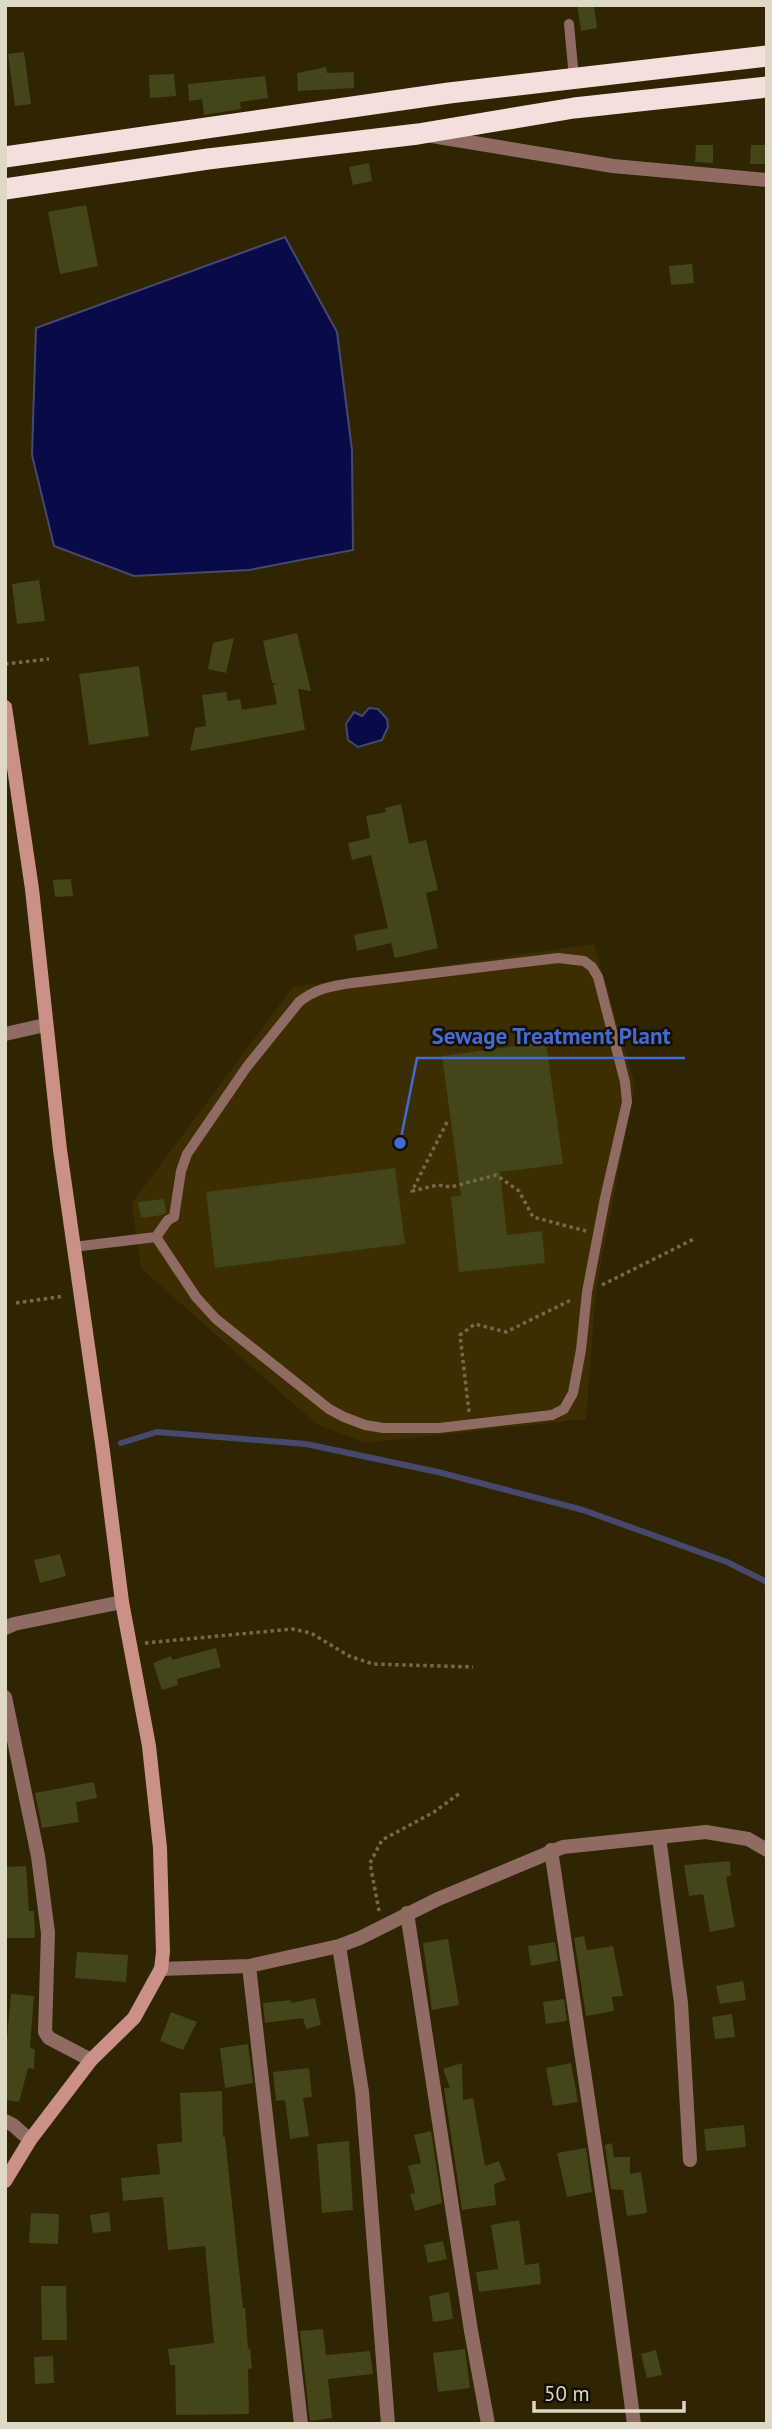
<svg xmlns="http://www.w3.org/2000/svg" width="772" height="2429" viewBox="0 0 772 2429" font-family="'PT Sans',sans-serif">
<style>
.built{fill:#3d2e01}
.water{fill:#080b48;stroke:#48486e;stroke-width:2}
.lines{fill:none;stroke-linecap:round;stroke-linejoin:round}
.stream{stroke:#48486e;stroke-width:6}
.building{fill:#444518}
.path{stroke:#73694d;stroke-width:3.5;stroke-dasharray:3.5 3.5;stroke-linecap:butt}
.lane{stroke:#906b64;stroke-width:10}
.street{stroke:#906b64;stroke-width:14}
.secondary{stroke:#cc9186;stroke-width:14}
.highway{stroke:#f3dfdc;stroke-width:21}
.leader{fill:none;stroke:#446ad4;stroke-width:2.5}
.callout-dot{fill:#446ad4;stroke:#140f03;stroke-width:2.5}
.callout-label{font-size:23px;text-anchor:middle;font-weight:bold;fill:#446ad4;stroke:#140f03;stroke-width:5;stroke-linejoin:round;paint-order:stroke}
</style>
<rect width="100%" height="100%" fill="#302502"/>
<path class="built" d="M594,944l41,140 -39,206 -10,129 -221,24 -49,-19 -175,-156 -9,-65 161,-216z"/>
<path class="water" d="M285,237l52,95 15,118 1,100 -104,20 -115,6 -80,-30 -22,-91 4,-127z
M369,708l9,1 9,10 1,8 -6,13 -24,7 -10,-7 -2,-16 8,-12 8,4z"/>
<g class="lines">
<path class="stream" d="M121,1443l36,-11 149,12 132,28 145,38 144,52 40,20"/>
</g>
<path class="building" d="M577,5h17l3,23 -16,3z
M24,52l7,52 -16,2 -7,-52z
M326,67l1,6 27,-1v16l-56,3 -1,-18z
M174,74l2,22 -26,2 -1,-23z
M265,76l3,22 -28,4 1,7 -37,6 -2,-16 -13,2 -1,-17z
M696,145h17v18l-18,-1z
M751,145h16v19h-17z
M369,163l3,18 -19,4 -4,-18z
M86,205l12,61 -38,8 -12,-62z
M692,264l2,19 -23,2 -2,-19z
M39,580l6,41 -28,3 -5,-40z
M297,633l14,58 -13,-2 7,41 -115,21 5,-23 11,-2 -4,-31 24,-3 2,9 12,-2 2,11 35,-6 -4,-19 5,-1 -6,-1 -9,-42z
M234,638l-8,35 -18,-4 5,-26z
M139,666l10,70 -60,9 -10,-71z
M401,804l8,40 17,-4 12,50 -12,3 12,55 -43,10 -4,-15 -34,8 -3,-16 34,-7 -17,-73 -19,5 -4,-17 22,-5 -4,-22 20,-4 -1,-4z
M71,879l2,17 -18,1 -2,-17z
M546,1042l17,122 -63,8 7,63 35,-4 3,32 -86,9 -8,-75 10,-2 -19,-139z
M395,1168l10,76 -190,24 -9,-76z
M164,1199l2,14 -4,2 -21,3 -3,-16z
M60,1554l6,22 -26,7 -6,-23z
M216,1648l5,19 -44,12 1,6 -16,5 -9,-27 18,-7 1,4z
M94,1782l3,16 -21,4 3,20 -37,6 -7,-35z
M730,1861l1,15 -5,1 9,50 -25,5 -7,-38 -14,2 -5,-31z
M26,1866l3,45h5l1,27h-30v-71z
M584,1936l3,14 26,-4 10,50 -11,1 2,14 -28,5 -12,-78z
M448,1939l11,66 -27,5 -9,-67z
M555,1942l3,19 -27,5 -3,-20z
M77,1952l51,3 -2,27 -51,-4z
M743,1981l3,19 -26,4 -4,-18z
M11,1994l23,2 -4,52 5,1 -1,20 -6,-1 -9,34 -14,-2v-39z
M315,1998l6,27 -15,4 -3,-11 -38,5 -2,-20 28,-3v3z
M564,1999l3,22 -21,3 -3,-22z
M171,2012l26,10 -14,28 -23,-9z
M732,2014l3,23 -20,2 -3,-22z
M248,2044l5,39 -28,5 -5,-40z
M462,2063l1,37 10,-2 12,68 14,-5 7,19 -12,4 2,21 -34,5 -18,-122h6l-7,-19z
M571,2063l7,39 -25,4 -7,-38z
M309,2068l3,29 -9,1 6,38 -19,3 -5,-39 -9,1 -3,-29z
M222,2091l1,46h2l18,171h2l3,41 2,-1 2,20 -4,1 1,45 -73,1 -1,-50h-5l-2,-16 46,-6 -9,-97 -37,4 -5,-53 -40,4 -2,-23 39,-4 -3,-30 25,-2 -2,-49z
M744,2125l2,22 -40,4 -2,-22z
M431,2131l11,72 -27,8 -5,-17 5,-1 -7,-27 13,-3 -7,-28z
M349,2141l4,69 -31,3 -5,-69z
M612,2143l2,14h16v17l11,-2 6,41 -20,3 -4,-26 -12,-1 -6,-44z
M586,2148l6,44 -25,5 -10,-44z
M109,2212l2,19 -18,2 -3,-18z
M31,2213l28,1 -1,30 -29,-1z
M519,2220l6,45 14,-2 2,21 -62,8 -3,-20 22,-3 -7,-44z
M443,2241l4,18 -19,4 -4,-18z
M41,2286h25l1,54h-25z
M449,2292l4,27 -20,3 -4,-26z
M323,2329l3,26 44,-4 3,23 -45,5 4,39 -22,3 -10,-90z
M465,2349l5,39 -32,4 -5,-39z
M656,2350l6,25 -15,3 -6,-24z
M53,2356l1,27 -19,1 -1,-27z"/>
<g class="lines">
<path class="path" d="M5,664l44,-5
M447,1122l-35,69 26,-6 13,2 45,-12 23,16 14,26 53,14
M602,1285l92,-46
M16,1303l48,-7
M469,1412l-9,-77 15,-11 31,8 67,-33
M145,1643l147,-14 19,4 38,23 24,8 100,3
M379,1911l-9,-48 12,-23 52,-28 26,-19"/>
<path class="lane" d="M569,24l5,54
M73,1247l83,-10 40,60 20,22 113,90 15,8 21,8 18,3h56l113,-13 12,-6 9,-16 8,-43 6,-58 18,-94 22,-96 -2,-20 -27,-105 -6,-10 -8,-6 -26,-3 -206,25c-21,3 -37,6 -53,19l-53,66 -59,86 -6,17 -7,46 -6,3 -12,17"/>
<path class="street" d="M432,136l181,30 154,14
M5,1034l40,-9
M5,1628l9,-4 108,-22
M5,1697l33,159 10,77 -3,99 4,6 42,22
M659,1837l22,166 9,157
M551,1850l62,416 21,158
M407,1913l64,418 17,93
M339,1946l23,146 26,332
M249,1966l52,458
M161,1969l88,-3 90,-20 21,-8 78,-39 125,-52 143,-15 42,7 19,11
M5,2121l8,4 17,15"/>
<path class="secondary" d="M5,707l27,182 28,261 43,301 19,151 27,144 11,102 3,104 -2,17 -27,49 -43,42 -61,80 -25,41"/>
<path class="highway" d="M5,157l444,-64 318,-37
M5,189l203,-30 210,-25 156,-26 193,-21"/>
</g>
<path class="leader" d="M400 1143L417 1058H685"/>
<circle class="callout-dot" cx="400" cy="1143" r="7"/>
<g class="callout-label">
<text x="551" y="1044">Sewage Treatment Plant</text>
</g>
<rect width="772" height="2429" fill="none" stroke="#dfd8c5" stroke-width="14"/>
<path d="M534 2401v10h150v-10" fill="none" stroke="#dfd8c5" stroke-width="3.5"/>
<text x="544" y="2401" font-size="21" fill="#dfd8c5" stroke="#140f03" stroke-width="5" paint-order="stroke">50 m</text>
</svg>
